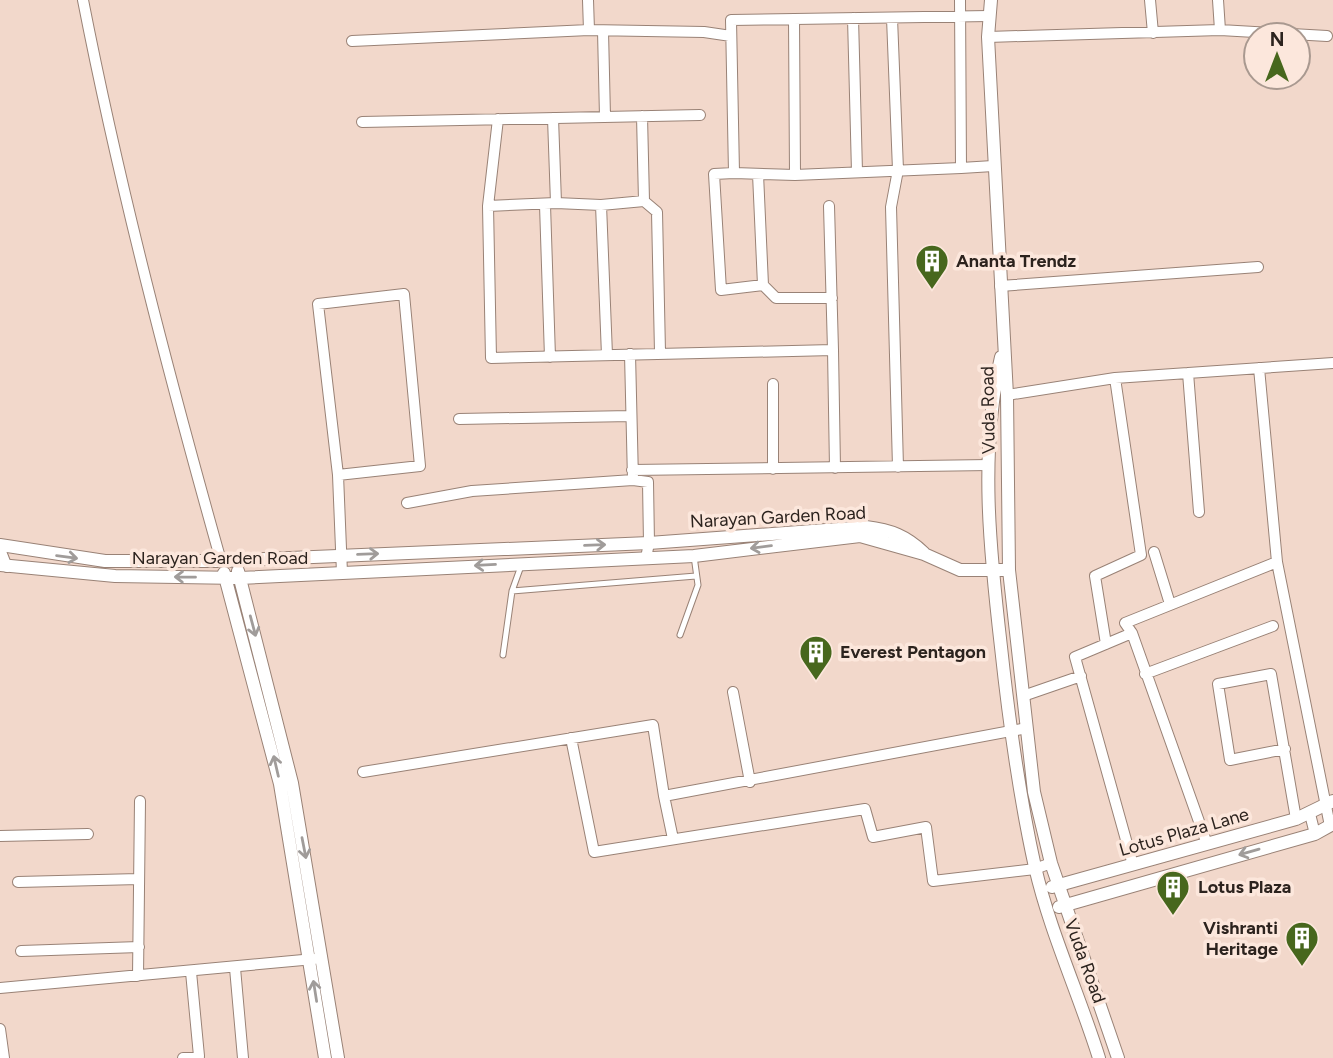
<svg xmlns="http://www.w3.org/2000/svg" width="1333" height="1058" viewBox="0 0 1333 1058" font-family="Figtree,sans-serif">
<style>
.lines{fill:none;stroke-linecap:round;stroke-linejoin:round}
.service-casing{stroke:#998276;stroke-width:7}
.minor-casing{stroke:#998276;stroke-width:12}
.tertiary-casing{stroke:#998276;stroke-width:14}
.service{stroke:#fff;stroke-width:5}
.minor{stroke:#fff;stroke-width:10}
.tertiary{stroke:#fff;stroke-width:12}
.oneway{stroke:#a09c9a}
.labels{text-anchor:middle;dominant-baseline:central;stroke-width:7;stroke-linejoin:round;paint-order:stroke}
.poi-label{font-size:18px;font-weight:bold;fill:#2c231e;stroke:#fce7dc;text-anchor:start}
.street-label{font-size:18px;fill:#2c231e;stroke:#fce7dc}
</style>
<rect width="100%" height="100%" fill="#f2d8cb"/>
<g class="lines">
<defs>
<path id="service" d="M512,591l184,-15
M680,635l18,-50 -4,-29
M503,655l9,-64 9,-25"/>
<path id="minor" d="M83,0c37,189 86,376 138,561
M1150,0l3,33
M1218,0l2,30
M853,18l4,154
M892,18l6,152 -7,37 7,260
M794,19l1,156 166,-7 -1,-168
M589,30l115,2 27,4
M603,31l2,86
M988,37l232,-7 107,6
M352,41l237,-11 -1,-30
M642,116l2,85
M553,118l3,85 -68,3 3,152 342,-8 -4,-144
M362,122l338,-7
M961,168l32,-2
M734,173l-20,1 7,116 42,-5 -5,-111
M795,175l-61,-2 -3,-153 258,-4
M556,203l45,2 43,-4 13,11 3,140
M545,205l5,152
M601,205l6,150
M488,206l10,-87
M763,285l13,13h56
M1000,286l258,-19
M833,350l2,118
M630,354l3,126 15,2 1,61 -3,15
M1259,368l18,194
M1188,373l11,139
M773,384v85
M1007,395l108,-17
M459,419l172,-3
M632,470l357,-5
M338,475l82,-9 -16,-172 -86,10 20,171 4,98
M407,503l65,-12 161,-11
M0,549l7,18
M1154,552l16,52
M1132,633l-7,-10 152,-61 53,264
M1106,644l-11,-68 46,-21 -26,-177 218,-15
M1145,674l128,-48
M733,692l17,90
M1023,696l58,-20
M571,738l23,114 271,-43 8,28 53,-10 7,54 102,-12 16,-6
M1285,749l-55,11 -12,-76 53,-10 25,145
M363,772l290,-47 11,71 363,-68
M664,796l9,43
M1310,814l5,20
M0,836l88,-2
M1133,865l-58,-208 57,-24 75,211
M18,882l121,-3
M21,951l118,-4
M235,968l8,90
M191,972l8,84
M138,976l2,-175
M0,988l314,-29
M0,1029l4,29
M183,1058h16"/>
<path id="tertiary" d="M991,0l-3,37 19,358 2,175 25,222 17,71 67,195
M1001,357c-22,94 -11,195 0,290 8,74 18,148 34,220 15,65 44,127 64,191
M0,545l105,16h116l428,-18 217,-16c25,3 40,9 58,26
M0,565l115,11 125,2 454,-22 166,-20 64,18 36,16h49
M238,571l54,212 46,275
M224,573l56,211 45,274
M1052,887l244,-68 37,-18
M1059,907l256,-73 18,-10"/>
</defs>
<use href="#service" class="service-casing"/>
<use href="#minor" class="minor-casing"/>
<use href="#tertiary" class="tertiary-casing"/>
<use href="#service" class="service"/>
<use href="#minor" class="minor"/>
<use href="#tertiary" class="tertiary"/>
</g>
<defs><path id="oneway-shaft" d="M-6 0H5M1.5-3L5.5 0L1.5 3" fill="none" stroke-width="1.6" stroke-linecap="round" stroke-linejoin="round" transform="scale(1.75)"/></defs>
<g class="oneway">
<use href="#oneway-shaft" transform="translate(595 545) rotate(-2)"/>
<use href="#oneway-shaft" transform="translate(761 547) rotate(173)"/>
<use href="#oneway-shaft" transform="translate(368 554) rotate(-2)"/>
<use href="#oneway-shaft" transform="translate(67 557) rotate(7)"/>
<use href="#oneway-shaft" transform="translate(485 565) rotate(177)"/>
<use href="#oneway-shaft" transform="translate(185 577) rotate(-179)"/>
<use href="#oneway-shaft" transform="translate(253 626) rotate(75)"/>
<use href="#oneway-shaft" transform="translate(276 766) rotate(-103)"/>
<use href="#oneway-shaft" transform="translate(304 848) rotate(79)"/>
<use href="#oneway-shaft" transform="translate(1249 852) rotate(164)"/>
<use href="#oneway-shaft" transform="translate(315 991) rotate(-99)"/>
</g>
<defs>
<symbol id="building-pin" viewBox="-11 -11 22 30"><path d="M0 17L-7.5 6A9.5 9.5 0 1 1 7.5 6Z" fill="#47671d" stroke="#fce7dc"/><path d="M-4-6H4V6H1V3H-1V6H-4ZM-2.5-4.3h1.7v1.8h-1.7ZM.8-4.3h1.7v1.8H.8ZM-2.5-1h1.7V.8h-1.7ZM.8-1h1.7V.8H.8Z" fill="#fff"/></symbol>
</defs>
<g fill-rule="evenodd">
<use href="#building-pin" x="913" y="242" width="38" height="52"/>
<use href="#building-pin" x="797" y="633" width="38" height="52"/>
<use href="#building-pin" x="1154" y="868" width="38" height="52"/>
<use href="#building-pin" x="1283" y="919" width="38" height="52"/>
</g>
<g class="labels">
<g class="poi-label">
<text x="956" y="261">Ananta Trendz</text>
<text x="840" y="652">Everest Pentagon</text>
<text x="1198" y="887">Lotus Plaza</text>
<text x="1278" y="928" text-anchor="end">Vishranti<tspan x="1278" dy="21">Heritage</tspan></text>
</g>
<g class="street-label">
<text transform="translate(988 410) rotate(-91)">Vuda Road</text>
<text transform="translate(778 517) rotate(-3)">Narayan Garden Road</text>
<text x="220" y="558">Narayan Garden Road</text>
<text transform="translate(1184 832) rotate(-16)">Lotus Plaza Lane</text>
<text transform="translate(1085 961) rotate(70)">Vuda Road</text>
</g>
</g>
<g transform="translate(1277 56)"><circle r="33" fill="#fce7dc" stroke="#a99990" stroke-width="2"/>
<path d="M0-5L12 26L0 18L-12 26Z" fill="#47671d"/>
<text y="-10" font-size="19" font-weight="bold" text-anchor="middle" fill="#2c231e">N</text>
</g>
</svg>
